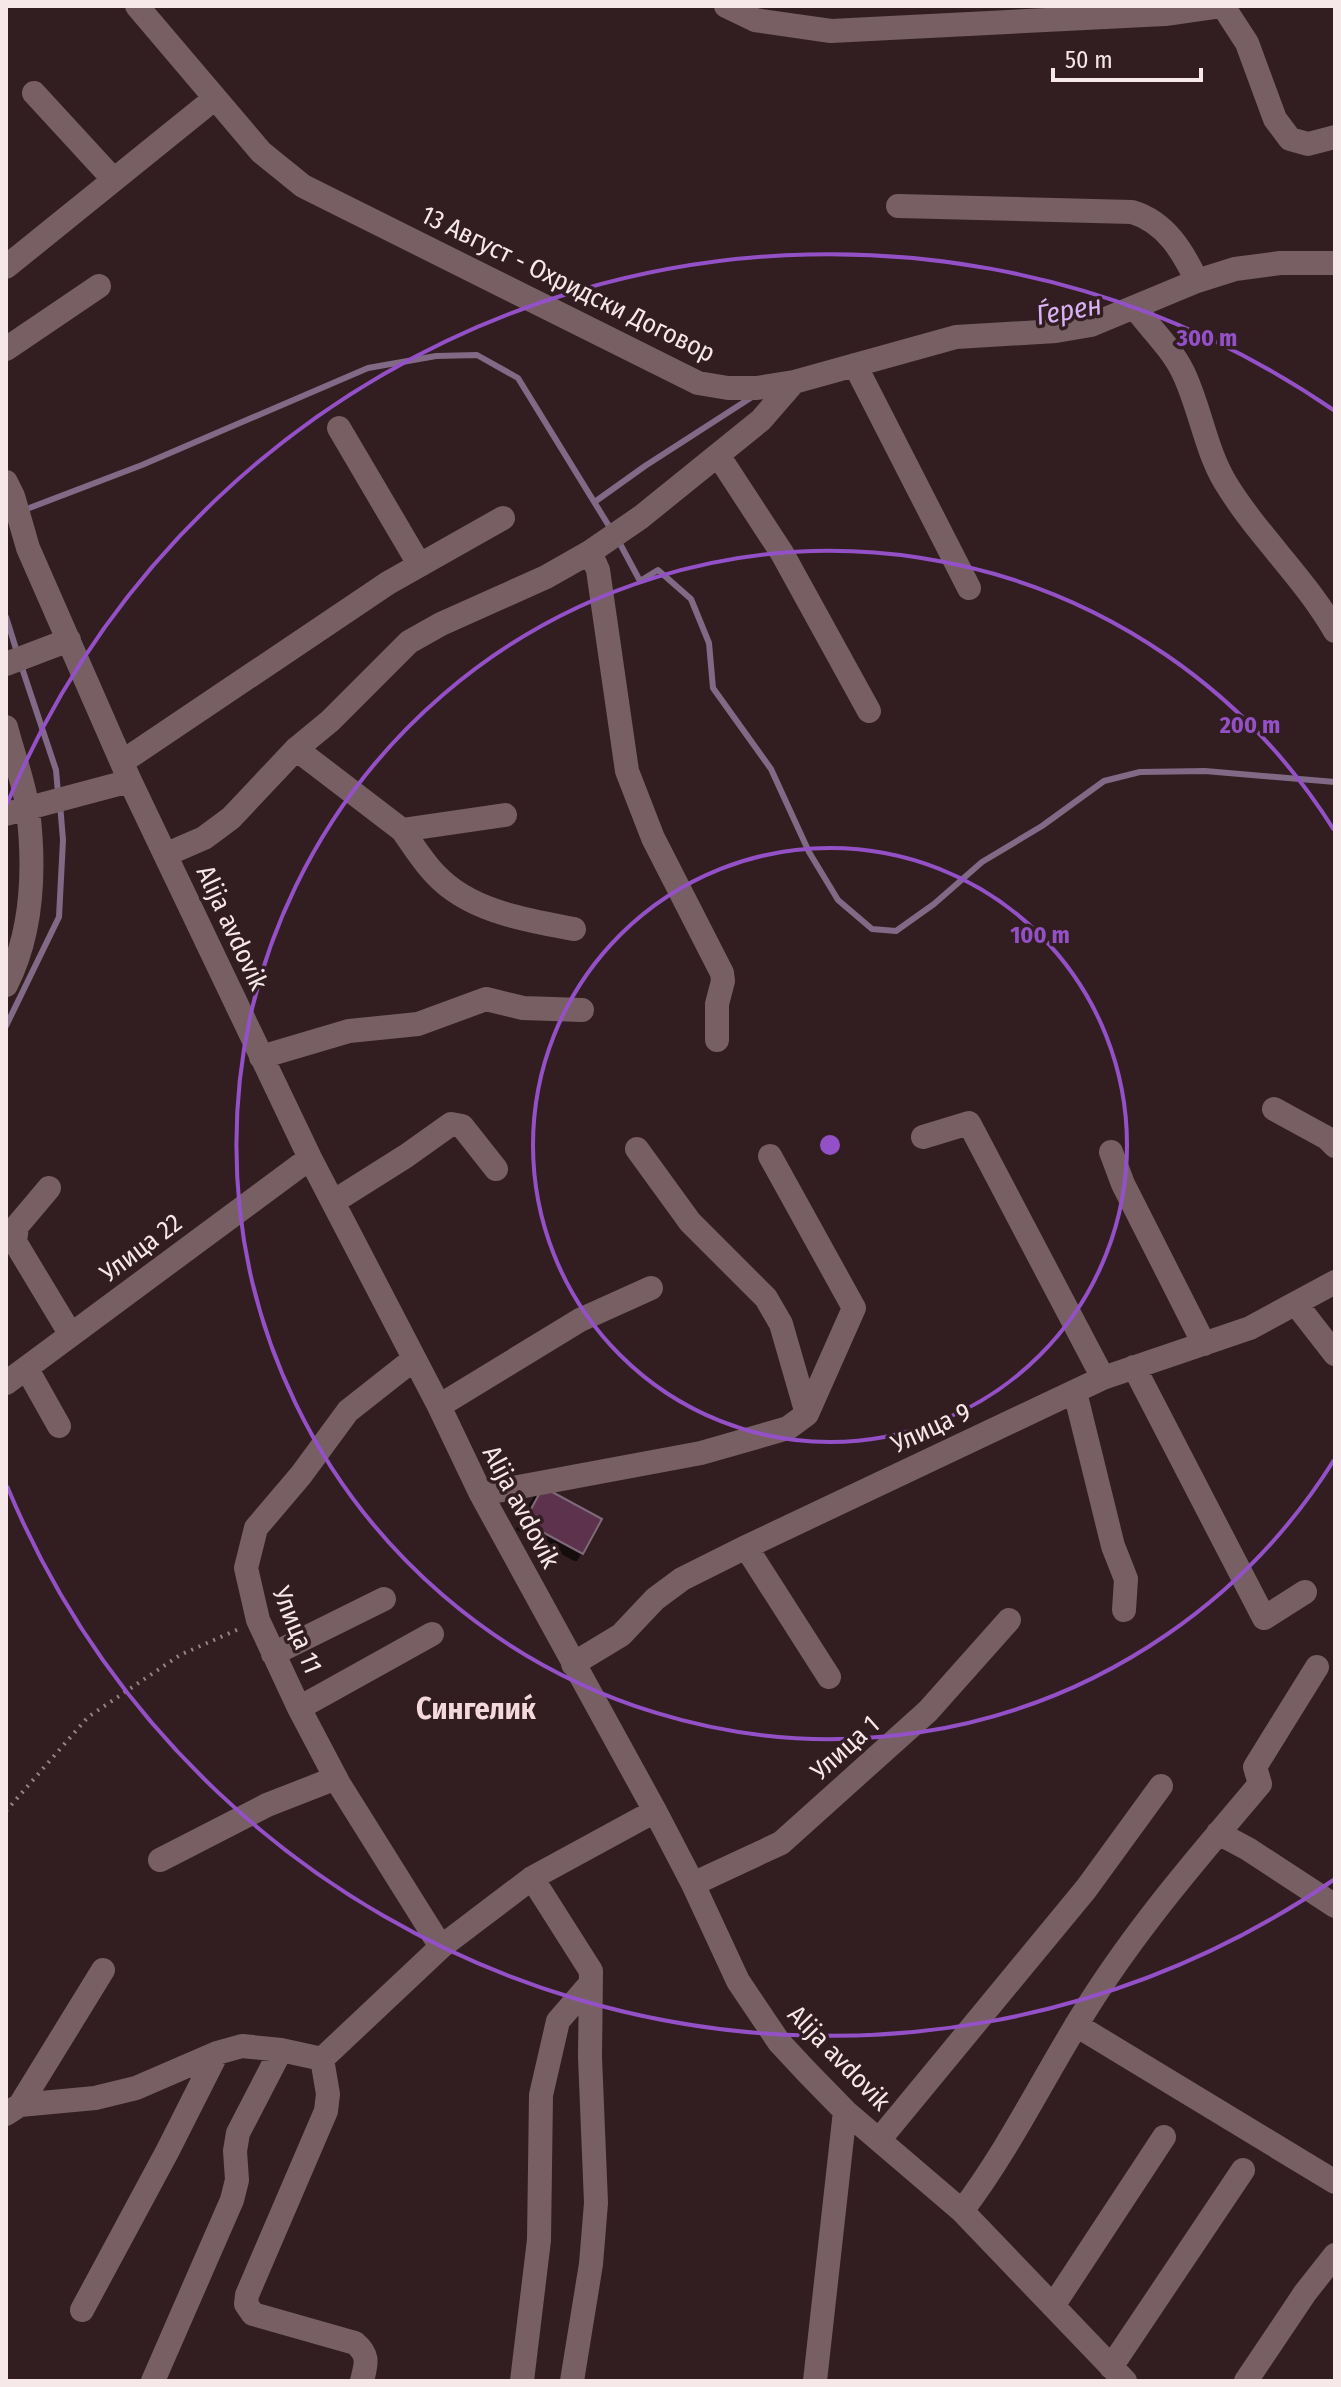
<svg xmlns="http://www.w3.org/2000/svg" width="1341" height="2387" viewBox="0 0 1341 2387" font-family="'Fira Sans Condensed',sans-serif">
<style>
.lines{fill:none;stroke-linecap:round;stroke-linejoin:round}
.stream{stroke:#806a86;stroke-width:6}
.building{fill:#5b324e;stroke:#7f6a77;stroke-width:2;filter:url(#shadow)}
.path{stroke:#948385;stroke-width:4;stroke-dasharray:2 6;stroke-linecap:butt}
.minor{stroke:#775f63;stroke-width:24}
.ring{fill:none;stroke:#9451c7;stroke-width:4}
.labels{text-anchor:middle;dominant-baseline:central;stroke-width:7;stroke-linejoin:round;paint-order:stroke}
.street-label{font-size:26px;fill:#f6e7e9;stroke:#321e21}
.water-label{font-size:28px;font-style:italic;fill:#dab2f4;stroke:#321e21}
.quarter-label{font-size:30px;font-weight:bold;fill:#f4d8dc;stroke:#321e21}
.centre{fill:#9451c7;stroke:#321e21;stroke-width:4}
.ring-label{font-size:24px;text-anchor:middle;font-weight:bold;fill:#9451c7;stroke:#321e21;stroke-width:7;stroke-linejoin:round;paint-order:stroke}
</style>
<defs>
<filter id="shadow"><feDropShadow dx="-7" dy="7" stdDeviation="0" flood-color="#0009"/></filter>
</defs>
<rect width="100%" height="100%" fill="#321e21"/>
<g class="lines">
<path class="stream" d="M596,501l49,-35 107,-69
M24,510l118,-45 226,-97 68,-12 41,-1 41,23 94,153
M618,540l22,41 18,-11 33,29 18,44 4,45 58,81 38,83 29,48 34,29 24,2 38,-27 48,-42 60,-36 62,-45 36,-9 65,-1 130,11
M6,617l11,35
M20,662l36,108 2,23
M6,1026l53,-109 4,-77 -3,-36"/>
</g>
<path class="building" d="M543,1487l59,32 -19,35 -59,-32z"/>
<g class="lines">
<path class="path" d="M6,1811l82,-94 92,-62 61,-27"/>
<path class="minor" d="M137,6l124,146 42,34 395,197 30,5h29l37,-6 162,-45 100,-6 35,-6 106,-44 38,-12 45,-6h55
M726,6l29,14 76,11 334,-17 56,-8
M1223,6l24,37 28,76 15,20 18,5 27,-7
M34,93l80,87
M898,206l234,6c34,10 51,40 65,69
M6,267l208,-168
M1135,308c16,21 37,41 48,64 17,35 22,76 42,110 32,53 79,95 110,149
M6,349l93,-63
M855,365l114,223
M339,428l80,136
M718,455l64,98 87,158
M6,482l7,14 15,52 102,233 180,377 129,248 42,88 174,317 38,73 45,97 41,61 27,29 39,40 117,100 163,170
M590,552l8,18 29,201 26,67 69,135 1,8 -6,23v36
M6,664l63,-24
M6,727c7,27 18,56 22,83 7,58 5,122 -22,175
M296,749l106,81 103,-15
M122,762l266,-179 115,-65
M6,814l124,-33
M402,830c11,15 21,32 34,45 35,37 91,45 138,54
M167,854l37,-16 27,-20 65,-69 34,-28 79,-79 32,-18 105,-47 44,-25 51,-35 120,-97 33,-38
M261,1057l88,-26 69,-7 68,-25 37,9 59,2
M1274,1109l53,29 8,8
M923,1137l46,-14 134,255
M637,1149l53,73 76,76 15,26 26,90
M1111,1152l12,32 81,160
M49,1188l-32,38 -2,16 56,93
M333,1202l73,-46 45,-32 11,2 34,43
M1296,1304l39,50
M414,1359l-66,52 -47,64 -45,53 -10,40 12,52 41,88 40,76 102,163
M1134,1367l130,251 41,-26
M27,1369l32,57
M6,1383l304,-225
M1075,1392l38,154 13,33 -2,31
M439,1406l141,-86 71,-32
M481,1494l220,-41 87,-25 19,-14 47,-106 -84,-152
M746,1547l83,130
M273,1654l111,-55
M573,1664l48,-29 34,-36 27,-20 64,-32 357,-169 147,-50 85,-46
M299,1708l133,-74
M1218,1833l30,16 87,57
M160,1860l107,-55 69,-27
M532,1878l59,93 -1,86 6,146 -5,61 -19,117
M693,1884l88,-41 147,-132 81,-91
M1076,2025l259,157
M322,2059l6,35 -2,17 -79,184 -1,9 7,10 102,29c15,13 11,21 7,38
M20,2105l83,-135
M6,2114l14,-9 75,-7 41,-10 81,-35 25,-7 39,4 41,9 119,-112 91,-69 123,-67
M879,2140l207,-251 75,-103
M962,2211c53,-70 89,-150 137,-222 48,-73 105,-139 161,-205l-5,-17 62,-100
M1053,2306l111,-169
M82,2310l85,-158 50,-99
M1111,2367l132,-197
M153,2381l79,-181 5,-20 -2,-29 3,-18 43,-83
M522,2381l17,-141 2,-145 17,-74 33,-38
M815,2381l30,-270
M1246,2381l59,-88 30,-38"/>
</g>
<g class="ring">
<circle cx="830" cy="1145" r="297"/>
<path d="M1334 1460A594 594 0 1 1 1334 830"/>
<path d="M1335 1879A891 891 0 0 1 7 1486M7 804A891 891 0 0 1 1335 411"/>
</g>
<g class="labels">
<g class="street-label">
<text transform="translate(568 284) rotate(26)">13 Август - Охридски Договор</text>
<text transform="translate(232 928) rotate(65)">Alija avdovik</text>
<text transform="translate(141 1248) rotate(-37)">Улица 22</text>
<text transform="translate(931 1428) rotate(-25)">Улица 9</text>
<text transform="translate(521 1507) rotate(62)">Alija avdovik</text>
<text transform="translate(297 1630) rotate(68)">Улица 11</text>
<text transform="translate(845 1748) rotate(-42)">Улица 1</text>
<text transform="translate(839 2058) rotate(46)">Alija avdovik</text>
</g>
<g class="water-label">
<text transform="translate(1069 310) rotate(-10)">Ѓерен</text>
</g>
<g class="quarter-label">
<text x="476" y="1709">Сингелиќ</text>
</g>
</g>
<circle cx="830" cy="1145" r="12" class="centre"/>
<g class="ring-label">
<text x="1207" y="346">300 m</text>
<text x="1250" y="733">200 m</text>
<text x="1040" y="943">100 m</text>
</g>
<rect width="1341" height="2387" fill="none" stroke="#f6e7e9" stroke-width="16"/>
<path d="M1053 68v12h148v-12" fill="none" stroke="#f6e7e9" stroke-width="4"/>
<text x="1065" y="68" font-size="24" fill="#f6e7e9" stroke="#321e21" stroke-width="6" paint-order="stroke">50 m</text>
</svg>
